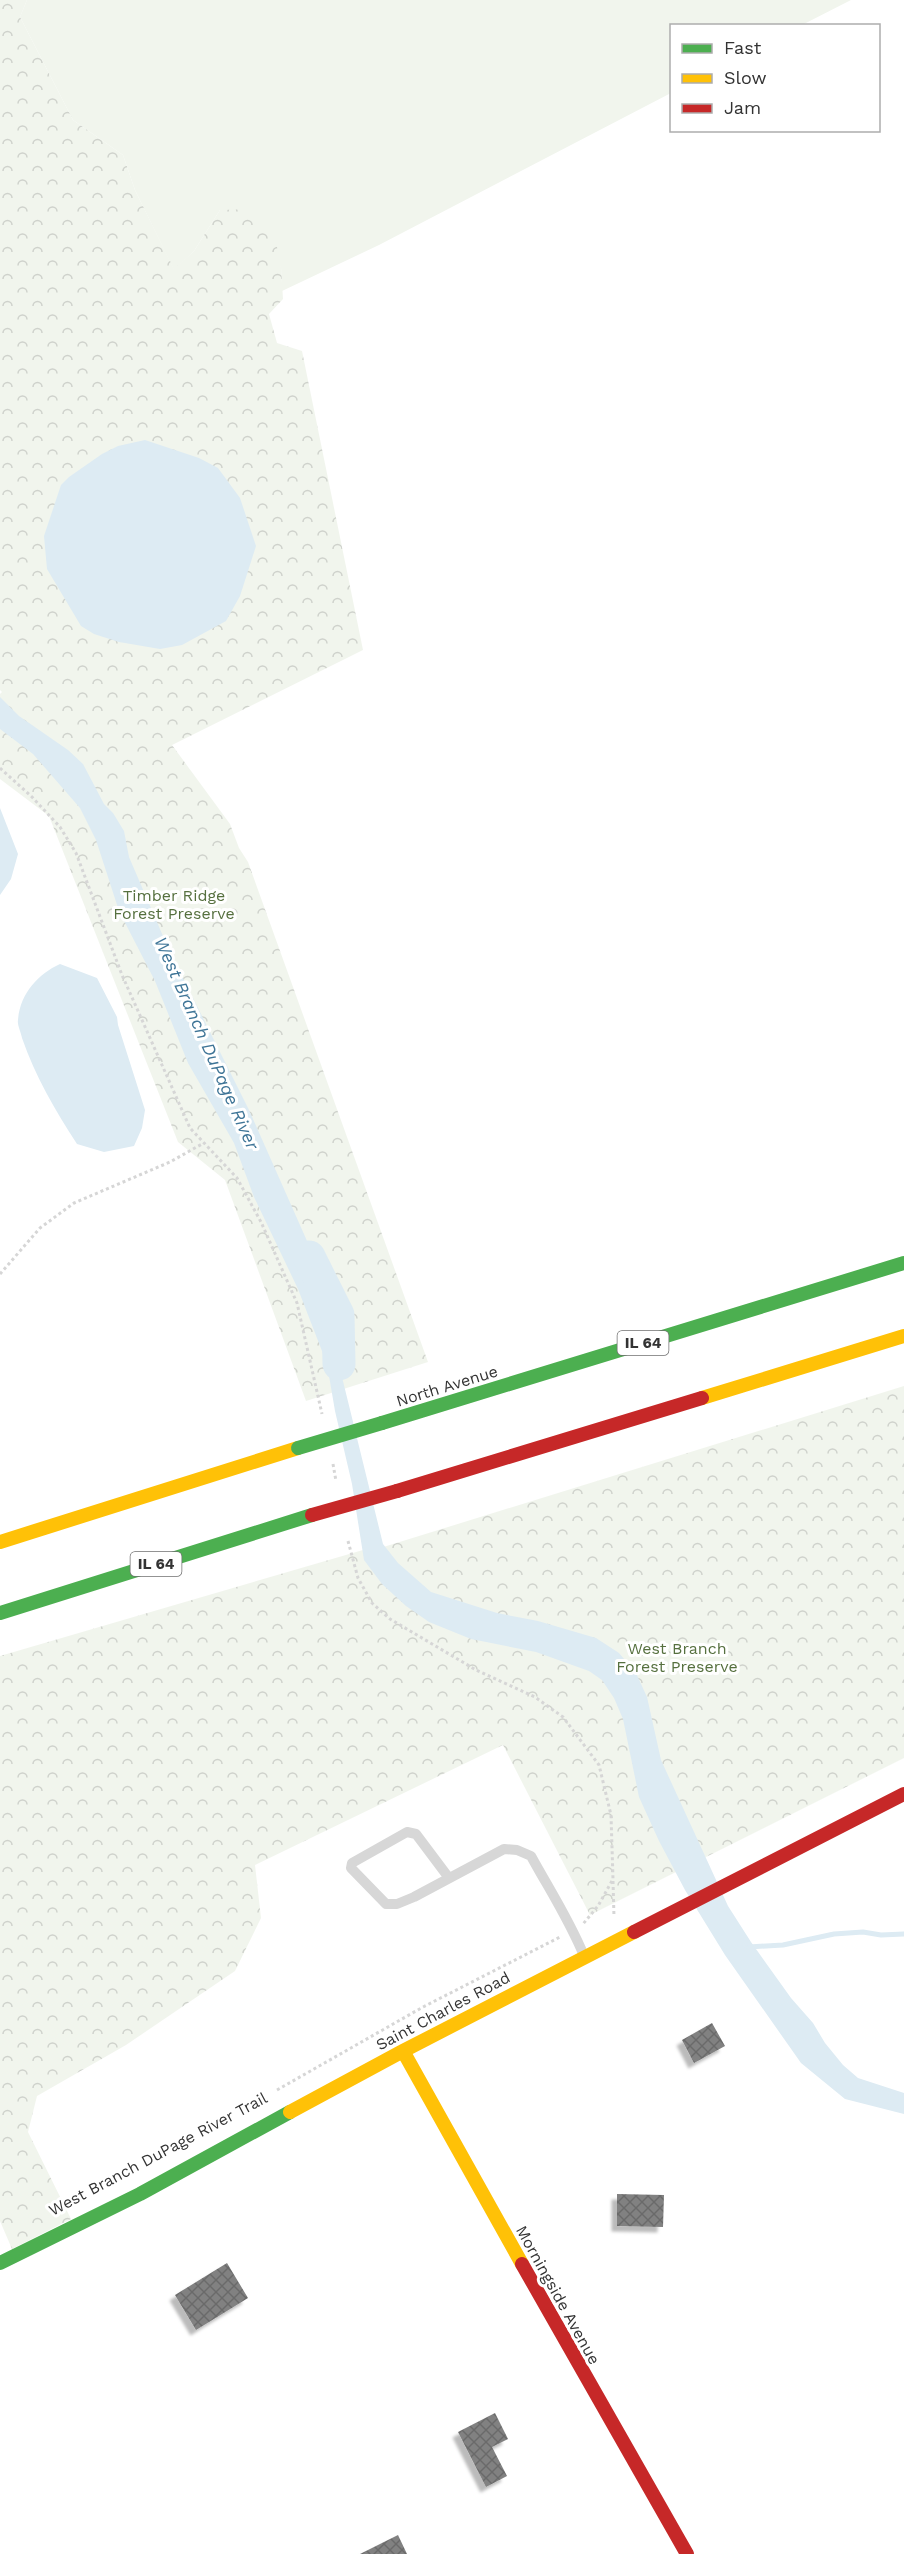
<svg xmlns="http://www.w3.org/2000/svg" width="904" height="2554" viewBox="0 0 904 2554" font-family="'Work Sans',sans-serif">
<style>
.grass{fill:#f1f5ed}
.forest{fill:url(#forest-crowns)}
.water{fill:#ddebf3}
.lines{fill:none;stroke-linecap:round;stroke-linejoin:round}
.stream{stroke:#ddebf3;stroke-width:5}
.river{stroke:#ddebf3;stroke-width:33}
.building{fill:url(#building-cross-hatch);filter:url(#shadow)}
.path{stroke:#d6d6d6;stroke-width:3;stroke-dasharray:3 3;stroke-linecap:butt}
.lane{stroke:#d7d7d7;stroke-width:10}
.fast{stroke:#4caf50;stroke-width:14}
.slow{stroke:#ffc107;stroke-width:14}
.jam{stroke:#c62828;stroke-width:14}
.fast-bridge{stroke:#4caf50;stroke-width:14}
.jam-bridge{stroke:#c62828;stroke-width:14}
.labels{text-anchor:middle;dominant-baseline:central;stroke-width:6;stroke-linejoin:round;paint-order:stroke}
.shield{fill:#fff;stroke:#707070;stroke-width:1.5}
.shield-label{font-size:15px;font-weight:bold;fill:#333}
.park-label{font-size:16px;fill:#56703f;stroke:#fff}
.street-label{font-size:16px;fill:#333;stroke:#fff}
.water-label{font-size:18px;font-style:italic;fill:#3f7597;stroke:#fff}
</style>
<defs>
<pattern id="forest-crowns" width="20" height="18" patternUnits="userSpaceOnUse" patternTransform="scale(1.5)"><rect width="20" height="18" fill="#f1f5ed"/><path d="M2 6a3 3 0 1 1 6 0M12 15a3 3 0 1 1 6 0" fill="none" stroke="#cfd2cc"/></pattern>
<pattern id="building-cross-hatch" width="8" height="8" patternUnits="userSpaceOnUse" patternTransform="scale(1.5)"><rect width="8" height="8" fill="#818181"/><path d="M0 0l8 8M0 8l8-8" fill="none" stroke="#6a6a6a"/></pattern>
<filter id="shadow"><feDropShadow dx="-5.5" dy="5.5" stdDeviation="1.5" flood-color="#0004"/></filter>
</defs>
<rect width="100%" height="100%" fill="#fff"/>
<path class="grass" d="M27,0h824l-49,25 -130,1 -1,67 -292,152 -97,46 -1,-24 -61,-57 -26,41 -20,19 -39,-80 -12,-35 -50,-35 -53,-103z"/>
<path class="forest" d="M0,0h27l-7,17 53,103 50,35 12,35 39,79 20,-18 26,-41 33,-1 20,18 8,40 2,32 -14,15 8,29 25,8 61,299 -191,95 58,79 9,24 9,14 180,500 -122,39 -81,-221 -47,-38 -129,-326 -49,-37v-85l2,-2 -2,-2z
M904,1386v372l-314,157 -87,-170 -248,120 6,53 -26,53 -109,74 -89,51 -9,36 43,87 -59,30 -12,-28v-565l363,-106 1,3z"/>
<path class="water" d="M145,440l54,18 19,10 22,30 16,48 -16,50 -14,25 -44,24 -22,4 -41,-7 -25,-8 -13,-8 -34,-57 -3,-33 17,-51 8,-8 33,-23 16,-8z
M0,697l19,19 49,34 15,14 21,40 9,9 11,18 5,26 40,93 80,160 70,158 11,35 16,30 2,14 -7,26 42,171 15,19 33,29 66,21 41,8 58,17 23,15 17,20 11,24 14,63 67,146 23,36 40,56 22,25 12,20 18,22 15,13 46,15v21l-59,-15 -44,-36 -76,-108 -40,-65 -26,-49 -20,-44 -16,-78 -9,-21 -12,-18 -13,-9 -53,-19 -65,-13 -42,-17 -23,-16 -24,-22 -18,-24 -12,-76 -17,-73 -8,-47 -29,-75 -44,-92 -20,-54 -46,-80 -33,-82 -36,-70 -23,-71 -16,-32 -47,-54 -33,-25z
M0,808l18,46 -7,25 -11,16z
M60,964l37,14 20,39 1,8 27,85 -3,18 -8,18 -30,6 -27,-8c-22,-34 -42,-68 -55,-106 -1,-6 -5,-13 -4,-18 2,-26 20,-46 42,-56z"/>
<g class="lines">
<path class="stream" d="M749,1947l34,-2 51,-11 29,-2 18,3 23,-1"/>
<path class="river" d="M309,1257l29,58 1,49"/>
</g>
<path class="building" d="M712,2023l13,23 -31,17 -12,-23z
M617,2194l47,1 -1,32 -46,-1z
M227,2263l21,35 -52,32 -21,-35z
M495,2413l13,26 -16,8 15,29 -21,11 -28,-55z
M398,2535l9,19h-47z"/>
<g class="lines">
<path class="path" d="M0,768l32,29 28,30 16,26 46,122 68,153 47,50 24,44 36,81 25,111
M0,1274l40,-46 34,-25 96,-41 32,-18
M333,1464l3,17
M348,1541l10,37 14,25 18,16 86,51 59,27 28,20 36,48 12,50 2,64 -15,27 -15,18
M613,1881l1,36
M277,2090l146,-83 139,-71"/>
<path class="lane" d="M449,1878l-33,-44 -9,-2 -55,31 -1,5 35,36h11l17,-7 90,-48 13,1 14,6c18,33 39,65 53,100"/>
<path class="fast" d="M382,1423l522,-160
M0,1613l312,-98
M0,2263l140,-69 150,-82"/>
<path class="slow" d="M702,1398l202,-62
M0,1542l298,-94
M403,2051l119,213
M290,2112l113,-61 231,-119"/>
<path class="jam" d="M397,1491l305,-93
M634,1932l270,-138
M522,2264l165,290"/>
<path class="fast-bridge" d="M298,1448l84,-25"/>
<path class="jam-bridge" d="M312,1515l85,-24"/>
</g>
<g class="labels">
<g class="shield">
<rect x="617.5" y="1331" width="51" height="24" rx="4.5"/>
<rect x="130.5" y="1552" width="51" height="24" rx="4.5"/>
</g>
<g class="shield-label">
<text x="643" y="1343">IL 64</text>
<text x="156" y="1564">IL 64</text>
</g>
<g class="park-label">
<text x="174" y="895">Timber Ridge<tspan x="174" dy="18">Forest Preserve</tspan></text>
<text x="677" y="1648">West Branch<tspan x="677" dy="18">Forest Preserve</tspan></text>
</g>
<g class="street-label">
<text transform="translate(447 1386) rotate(-17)">North Avenue</text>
<text transform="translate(443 2011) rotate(-28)">Saint Charles Road</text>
<text transform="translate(158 2154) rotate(-28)">West Branch DuPage River Trail</text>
<text transform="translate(558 2295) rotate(61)">Morningside Avenue</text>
</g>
<g class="water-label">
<text transform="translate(207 1043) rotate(66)">West Branch DuPage River</text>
</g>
</g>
<rect x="670" y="24" width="210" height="108" fill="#ffffff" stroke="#adadad" stroke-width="1.5"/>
<rect x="682" y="44" width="30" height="9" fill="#4caf50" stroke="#adadad" stroke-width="1.5"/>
<text x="724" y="54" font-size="18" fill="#333333">Fast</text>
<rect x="682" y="74" width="30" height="9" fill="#ffc107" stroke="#adadad" stroke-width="1.5"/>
<text x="724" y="84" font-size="18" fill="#333333">Slow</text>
<rect x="682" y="104" width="30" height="9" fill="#c62828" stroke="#adadad" stroke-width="1.5"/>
<text x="724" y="114" font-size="18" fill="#333333">Jam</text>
</svg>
